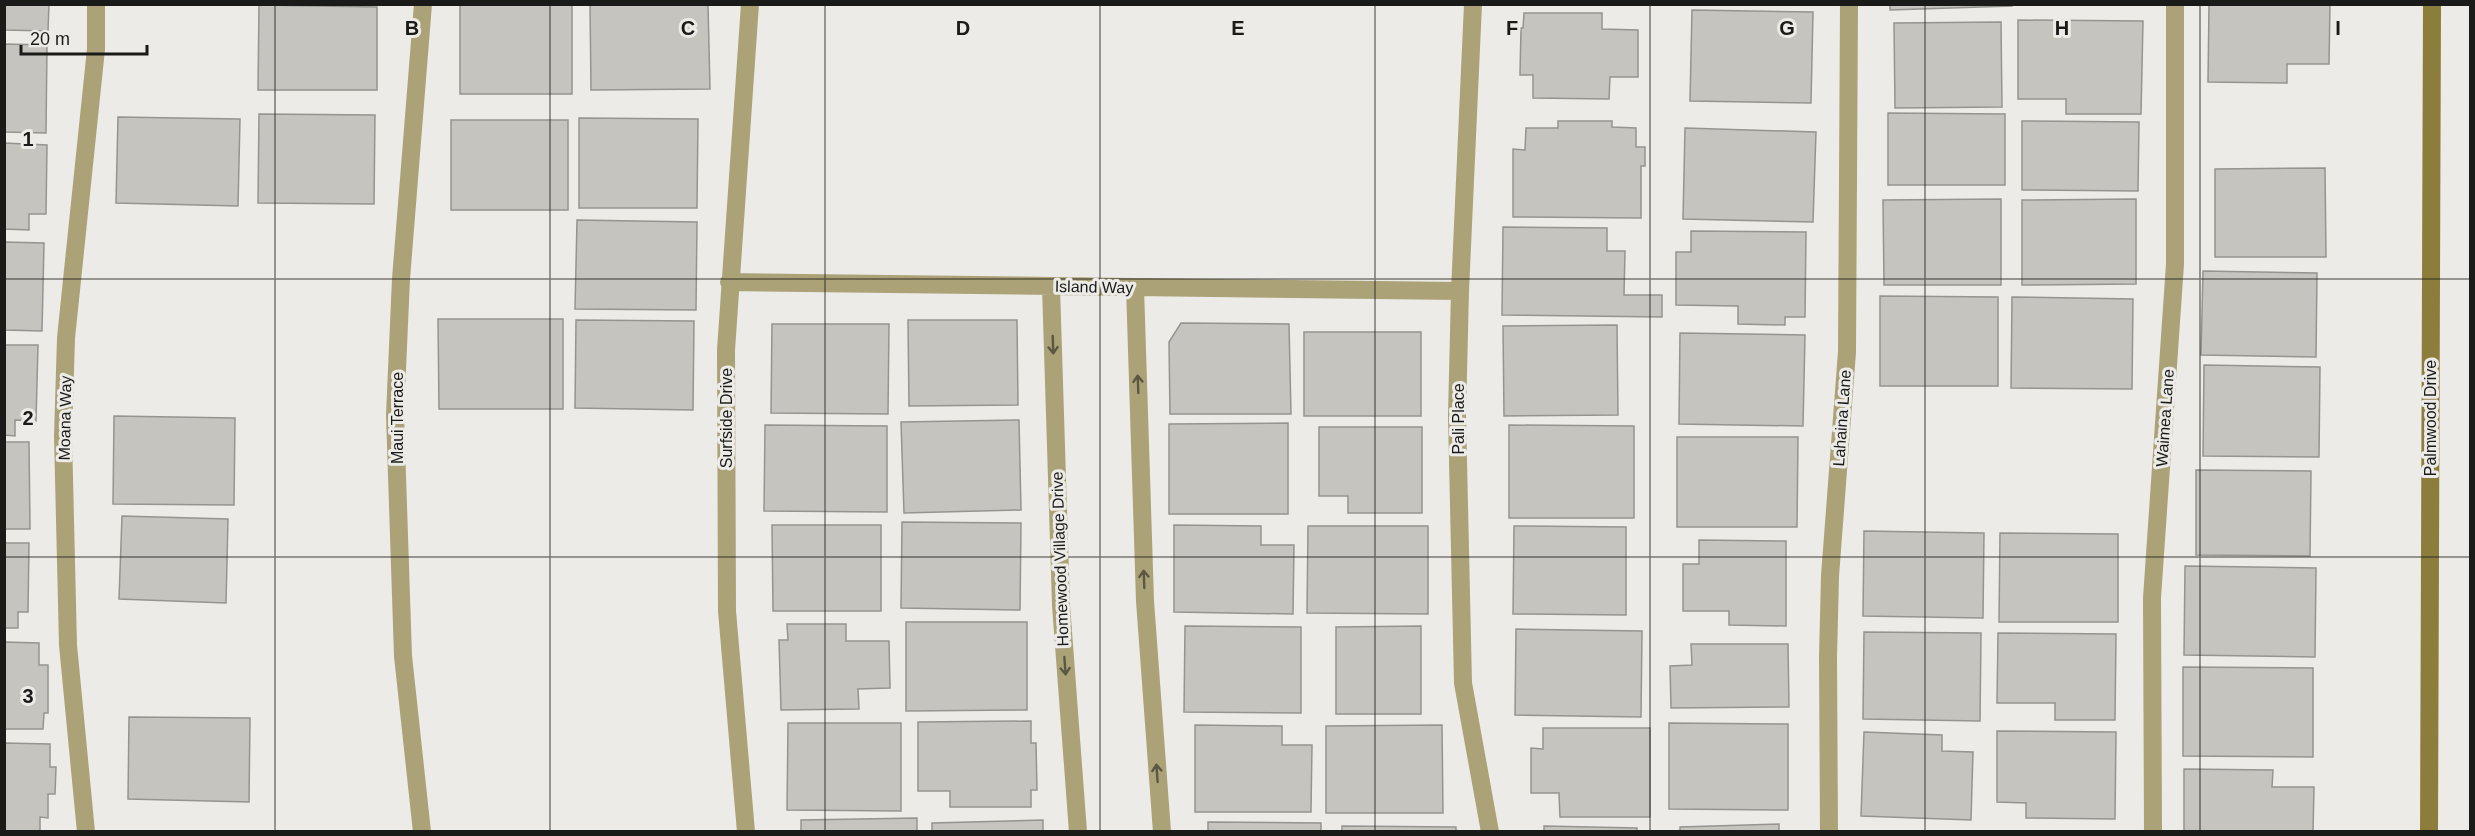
<svg xmlns="http://www.w3.org/2000/svg" width="2475" height="836" viewBox="0 0 2475 836" font-family="Arial,sans-serif">
<style>
.building{fill:#c5c4bf;stroke:#959490;stroke-width:1.5}
.lines{fill:none;stroke-linecap:round;stroke-linejoin:round}
.street{stroke:#aba278;stroke-width:18}
.secondary{stroke:#8d7d3c;stroke-width:18}
.oneway{stroke:#5b5743}
.grid{fill:none;stroke:#1a1a18;stroke-width:1.5;stroke-opacity:0.55}
.labels{text-anchor:middle;dominant-baseline:central;stroke-width:6;stroke-linejoin:round;paint-order:stroke}
.street-label{font-size:16px;fill:#1a1a18;stroke:#ecebe7}
.grid-label{font-size:20px;text-anchor:middle;font-weight:bold;fill:#1a1a18;stroke:#ecebe7;stroke-width:6;stroke-linejoin:round;paint-order:stroke}
</style>
<rect width="100%" height="100%" fill="#ecebe7"/>
<path class="building" d="M4,4h45l-1,27 -44,-1z
M460,4h112v90h-112z
M590,4h118l2,85 -119,1z
M1890,4h122v2l-122,4z
M2209,4h121l-1,60h-42v19l-79,-1z
M259,5l118,2v83h-119z
M1692,10l121,2 -2,91 -121,-2z
M1524,13h78v16l36,1v47h-28l-1,22 -76,-1v-23h-13l1,-47h2z
M2018,20l125,1 -2,93h-75v-15h-48z
M2001,22l1,85 -107,1 -1,-85z
M4,44l43,1 -1,88 -42,-1z
M1888,113l117,1v71h-117z
M259,114l116,1 -1,89 -116,-1z
M118,117l122,2 -2,87 -122,-3z
M579,118l119,1 -1,89h-118z
M451,120h117v90h-117z
M1558,121h54v6l24,1v19h9v19h-4v52l-128,-1v-68l12,1 1,-22h32z
M2022,121l117,1 -1,69 -116,-1z
M1685,128l131,4 -3,90 -130,-3z
M4,143l43,2 -1,69h-17v16l-25,-1z
M2325,168l1,89h-111v-88z
M2001,199v86h-117l-1,-85z
M2136,199v85l-114,1v-85z
M577,220l120,2 -1,88 -121,-1z
M1503,227l104,1v23h18l-1,44h38v22l-160,-2z
M1691,231l115,1 -1,85h-20v8l-47,-1v-18l-62,-1v-53h15z
M4,242l40,1 -2,88 -38,-1z
M2203,271l114,2 -1,84 -115,-2z
M1880,296l118,1v89h-118z
M2012,297l121,2 -1,90 -121,-1z
M438,319h125v90h-124z
M576,320l118,1 -1,89 -118,-2z
M908,320h109l1,85 -109,1z
M1181,323l108,1 2,90h-121l-1,-72z
M772,324h117l-1,90 -117,-1z
M1617,325l1,90 -114,1 -1,-90z
M1304,332h117v84h-117z
M1680,333l125,2 -2,91 -124,-2z
M4,345h34l-2,76 -21,-1v16l-11,-1z
M2204,365l116,2 -1,90 -116,-1z
M114,416l121,2 -1,87 -121,-1z
M1019,420l2,90 -117,3 -3,-91z
M1288,423v91h-119v-90z
M765,425l122,1v86l-123,-1z
M1509,425l125,1v92h-125z
M1319,427h103v86h-74v-17h-29z
M1677,437h121l-1,90h-120z
M4,442h25l1,87h-26z
M2196,470l115,1 -1,85 -114,-1z
M122,516l106,3 -2,84 -107,-4z
M902,522l119,1 -1,87 -119,-2z
M772,525h109v86h-108z
M1174,525l87,1v19h33l-1,69 -119,-2z
M1308,526h120v88l-121,-1z
M1514,526l112,1v88l-113,-1z
M1864,531l120,2 -1,85 -120,-2z
M2000,533l118,1v88h-119z
M1699,540l87,1v85l-57,-1v-14h-46v-47h16z
M4,543h25l-1,69h-10v16h-14z
M2185,566l131,2 -1,89 -131,-2z
M906,622h121v88l-121,1z
M787,624h59v17h43l1,47 -32,1 1,20 -78,1 -2,-70h9z
M1185,626l116,1v86l-117,-1z
M1421,626v88h-85v-87z
M1516,629l126,2 -1,86 -126,-2z
M1864,632l117,1 -1,88 -117,-2z
M1998,633l118,1 -1,86h-60v-17h-58z
M4,642l35,1v22h9v48h-4l-1,16h-39z
M1691,644h97l1,63 -118,1 -1,-42 22,-1z
M2183,667l130,1v89l-130,-1z
M129,717l121,1 -1,84 -121,-3z
M1031,721v22h5l1,47h-6v17h-81v-16h-32v-69z
M788,723h113v88l-114,-1z
M1669,723l119,1v86l-119,-1z
M1195,725l87,1v19h30l-1,67h-116z
M1442,725l1,88h-117v-87z
M1543,728h107v89h-90l-1,-24h-28v-45l12,1z
M1997,731l119,1 -1,87 -89,-1v-15l-29,-1z
M1864,732l78,3v16l31,1 -2,68 -110,-4z
M4,743l46,1v23h6l-1,27h-7v24l-8,-1v15h-36z
M2184,769l89,1 -1,17h42l-1,45h-129z
M917,818v14h-116v-12z
M1043,820v12h-111v-9z
M1208,822l113,1v9h-113z
M1779,824v8h-99v-5z
M1342,826l114,1v5h-114z
M1544,826l93,2v4h-93z"/>
<g class="lines">
<path class="street" d="M1473,4l-13,287 -3,125 6,267 27,149
M729,282l731,9
M1051,287l10,318 17,227
M1135,287l10,314 17,231
M86,832l-18,-187 -5,-209 3,-98 30,-289v-45
M422,832l-19,-176 -8,-241 6,-136 22,-275
M746,832l-19,-221 -1,-261 24,-346
M1829,832l-1,-175 2,-81 17,-224 2,-348
M2153,832l-1,-234 23,-334v-260"/>
<path class="secondary" d="M2429,832l3,-828"/>
</g>
<defs><path id="oneway-shaft" d="M-6 0H5M1.5-3L5.5 0L1.5 3" fill="none" stroke-width="1.6" stroke-linecap="round" stroke-linejoin="round" transform="scale(1.5)"/></defs>
<g class="oneway">
<use href="#oneway-shaft" transform="translate(1053 345) rotate(88)"/>
<use href="#oneway-shaft" transform="translate(1138 384) rotate(-92)"/>
<use href="#oneway-shaft" transform="translate(1144 579) rotate(-92)"/>
<use href="#oneway-shaft" transform="translate(1065 666) rotate(86)"/>
<use href="#oneway-shaft" transform="translate(1157 773) rotate(-94)"/>
</g>
<path class="grid" d="M275,4v828M550,4v828M825,4v828M1100,4v828M1375,4v828M1650,4v828M1925,4v828M2200,4v828M4,279h2466M4,557h2466"/>
<g class="labels">
<g class="street-label">
<text transform="translate(1094 287) rotate(1)">Island Way</text>
<text transform="translate(65 418) rotate(-89)">Moana Way</text>
<text transform="translate(397 418) rotate(-90)">Maui Terrace</text>
<text transform="translate(726 418) rotate(-90)">Surfside Drive</text>
<text transform="translate(1842 418) rotate(-86)">Lahaina Lane</text>
<text transform="translate(2165 418) rotate(-86)">Waimea Lane</text>
<text transform="translate(2430 418) rotate(-90)">Palmwood Drive</text>
<text transform="translate(1458 419) rotate(-90)">Pali Place</text>
<text transform="translate(1060 559) rotate(-92)">Homewood Village Drive</text>
</g>
</g>
<g class="grid-label">
<text x="412" y="35">B</text>
<text x="688" y="35">C</text>
<text x="963" y="35">D</text>
<text x="1238" y="35">E</text>
<text x="1512" y="35">F</text>
<text x="1787" y="35">G</text>
<text x="2062" y="35">H</text>
<text x="2338" y="35">I</text>
<text x="28" y="146">1</text>
<text x="28" y="425">2</text>
<text x="28" y="703">3</text>
</g>
<rect width="2475" height="836" fill="none" stroke="#1a1a18" stroke-width="12"/>
<path d="M21 45v9h126v-9" fill="none" stroke="#1a1a18" stroke-width="3"/>
<text x="30" y="45" font-size="18" fill="#1a1a18" stroke="#ecebe7" stroke-width="4.5" paint-order="stroke">20 m</text>
</svg>
